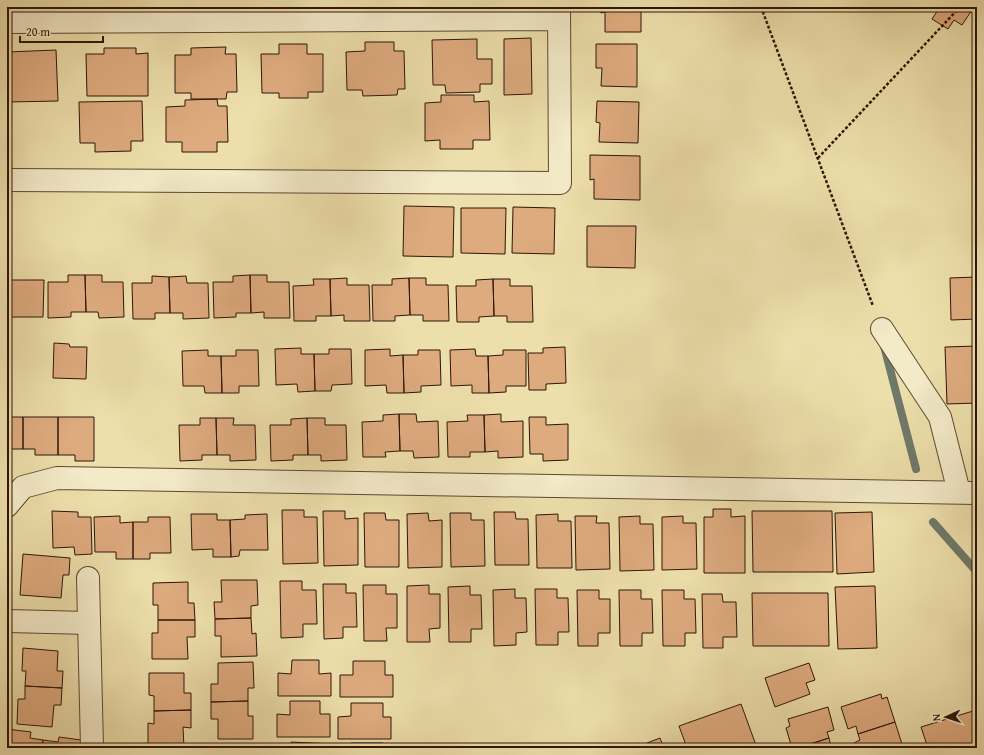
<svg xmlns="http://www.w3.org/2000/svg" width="984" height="755" viewBox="0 0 984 755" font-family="'Gentium Book Plus',serif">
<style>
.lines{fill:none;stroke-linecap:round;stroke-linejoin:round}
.stream{stroke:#6f796a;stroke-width:8}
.building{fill:#deab7f;stroke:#2f1508}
.minor-casing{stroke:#5e4831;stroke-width:24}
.path{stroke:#2f1508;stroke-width:2.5;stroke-dasharray:3 2;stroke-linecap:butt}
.minor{stroke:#f3eac8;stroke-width:22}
</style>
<rect width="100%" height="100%" fill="#eddfab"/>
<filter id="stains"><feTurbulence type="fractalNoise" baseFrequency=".005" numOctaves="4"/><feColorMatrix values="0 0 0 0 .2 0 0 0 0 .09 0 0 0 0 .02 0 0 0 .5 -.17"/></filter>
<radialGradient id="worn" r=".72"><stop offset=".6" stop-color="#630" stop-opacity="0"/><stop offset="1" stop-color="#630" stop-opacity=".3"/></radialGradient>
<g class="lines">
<path class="stream" d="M884,346l32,123
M933,522l44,50"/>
</g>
<path class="building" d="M601,7h40v25h-36v-20l-4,1z
M940,7h34l-12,18 -8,-5 -6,9 -16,-10z
M531,38l1,56 -28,1v-56z
M477,39v20h15v25h-12v8l-34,1 -1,-8h-12l-1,-45z
M365,42h29v9h10l1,38h-7l-1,6 -34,1 -1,-6h-15l-1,-38 19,-1z
M279,44h28v10h16v38h-15v6h-29v-5h-17l-1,-39h18z
M596,44h41v43l-36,-1 1,-18h-6z
M226,47l-1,7h11l1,38h-10l-1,7h-35v-6h-16v-38h16v-7z
M104,48h32v6l12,-1v43h-61l-1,-42h18z
M56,50l2,51 -51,1v-50z
M441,95h33v7l15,-1 1,39h-17v9h-33v-9l-15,1v-38l16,-1z
M217,99l1,7h9l1,36h-11v10h-35v-10h-16v-35l19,-1v-6z
M142,101l1,40h-12v10l-36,1v-9h-15l-1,-41z
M597,101l42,1 -1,41 -39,-1 1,-19 -4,-1z
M590,155l50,1v44l-46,-1v-20l-4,1z
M7,201h3l-2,55h-1z
M404,206l50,1 -1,50 -50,-1z
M513,207l42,1 -1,46 -42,-1z
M461,208h45l-1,46 -44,-1z
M587,226h49l-1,42 -48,-1z
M68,275h17l1,37h-15v5l-23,1v-36h20z
M85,275h17v7h21l1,35 -25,1 -1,-6h-12z
M250,275l1,38h-15v4l-22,1 -1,-36h20v-6z
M250,275h17v7h22l1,36h-26v-6l-13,1z
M152,276l17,1 1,36h-15v6h-22l-1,-36h20z
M186,276l1,7h21l1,35 -26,1v-6h-13l-1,-36z
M977,277v42l-26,1 -1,-42z
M347,278v7h22l1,36h-26v-6l-13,1 -1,-37z
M409,278l1,37 -15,1v5h-22l-1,-36h20v-6z
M409,278h17v7h22l1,36h-26v-6h-13z
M313,279h17l1,37h-15v5h-22l-1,-35 21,-1z
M493,279l1,37 -15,1v5h-22l-1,-36h20v-6z
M493,279h17v7h22l1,36h-26v-6h-13z
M7,280h37l-1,37h-36z
M54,343l15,1 1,3h17l-1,32 -33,-1z
M977,346v57l-30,1 -2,-57z
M565,347l1,36 -20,1v6h-17l-1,-37h15v-5z
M301,348v6h13l1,37 -17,1 -1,-8 -21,1 -1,-36z
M329,349h22l1,35 -20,1 -1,6h-16l-1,-37h15z
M390,349v7l13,-1 1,38h-17l-1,-8 -21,1v-36z
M475,349l1,7h12l1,37h-17v-8l-21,1 -1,-36z
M208,350v6h13l1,37h-17l-1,-7h-21l-1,-35z
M236,350h22l1,36h-20v7h-17l-1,-37h15z
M418,350h22l1,35 -20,1v6l-17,1 -1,-38h15z
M503,350h23v36h-20v6l-17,1 -1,-37 15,-1z
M399,414h17l1,8 21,-1 1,36 -25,1 -1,-7h-13z
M399,414l1,37 -15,1 1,5h-23l-1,-35 21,-1v-6z
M501,414v8l22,-1v36l-25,1v-7l-13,1 -1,-37z
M467,415h17l1,37h-15v5h-22l-1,-35 21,-1z
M7,417h16v32h-16z
M23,417h35v38h-23v-6h-12z
M58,417h36v44h-19v-6h-17z
M529,417h17v8l22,-1v36l-25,1v-7h-13z
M200,418h16l1,37h-15v5l-22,1 -1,-36h21z
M216,418h18l-1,7h22l1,35 -26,1v-6h-13z
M307,418h18v7h21l1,35 -26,1v-6h-13z
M307,418l1,37h-15v5l-22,1 -1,-36h21v-6z
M713,509h18v8l14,-1v57h-41v-56h9z
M282,510h22v7h13l1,46 -35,1z
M52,511l26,1v5h13l1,37 -17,1 -1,-8 -21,1z
M323,511h22v8l13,-1v47l-34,1z
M752,511h80l1,61h-80z
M494,512h21l1,7h12l1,46h-34z
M872,512l2,60 -37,2 -2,-61z
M364,513h21l1,7h13v47h-34z
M428,513l1,8 13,-1v47l-34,1 -1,-54z
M450,513h21v7h13l1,46 -34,1z
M191,514h26v6h13l1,37h-18v-8l-21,1z
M267,514l1,36h-28l-1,6 -8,1 -1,-37 15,-1v-4z
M558,514v7h13l1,47h-35l-1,-53z
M120,516v7l13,-1v37h-17v-7h-21l-1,-35z
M575,516h22l-1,7h13l1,46 -34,1z
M640,516v8h13l1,46 -34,1 -1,-54z
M683,516v7h13l1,46 -35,1v-53z
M148,517h22l1,36h-21v6h-17v-37h15z
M23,554l47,4 -1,17h-6l-2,23 -41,-3z
M221,580h36l1,25 -7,1v12l-36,1 -1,-17h8z
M280,581h22v9h14l1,34h-14v13l-22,1z
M188,582v21h6l1,17h-37v-15h-5v-22z
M323,584h23v9h10l1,34h-14v11l-19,1z
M363,585h23v9h11v34h-11l1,13h-23z
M429,585v9h11v34l-11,1 1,13h-23v-56z
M470,586v9h11l1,34h-11v13h-22l-1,-55z
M875,586l2,62 -39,1 -3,-62z
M515,589v9h11l1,34 -11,1v12l-22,1 -1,-56z
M535,589h22v9h11l1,34h-11v13h-22z
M577,590h22v9h11v34h-12v13h-20z
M619,590h22v9h11l1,34h-11v13h-22z
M662,590h22v9h11l1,34h-11v13h-22z
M752,593h76l1,53h-76z
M702,594h20l1,8h13l1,35h-14v11h-20z
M251,618l1,16 4,-1 1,23 -36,1v-21h-6v-17z
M158,620h37v17h-8l1,22h-36v-26h6z
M23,648l35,3 -1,20h6l-1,17 -37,-2 1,-15h-4z
M292,660h27v14l12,-1v23h-53v-23l13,1z
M353,661h32v14h8v22h-53v-22h13z
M253,662l1,26h-6v13l-37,1v-18h7v-21z
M809,663l6,17 -9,3 4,11 -35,13 -10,-29z
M149,673h35v20h7v17l-37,1v-15l-5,-1z
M25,686l37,2 -1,17h-7l-2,22 -35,-3 1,-25h7z
M881,694l1,5 5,-2 8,25 -37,12 -2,-8 -8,3 -7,-22z
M248,701v15h5v23h-35v-20h-7v-17z
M290,701h30v13h10v23h-53v-23l13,1z
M351,703h32v14h8v22h-53v-22l13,-1z
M741,704l16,44h-70l-8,-22z
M828,707l6,23 -7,2 2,6 -31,10h-6l-6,-20 4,-2 -2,-7z
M191,710v18l-8,-1 1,21h-36v-25l6,1v-13z
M973,711l4,13v24h-49l-7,-21z
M895,722l7,22 -4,2 1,2h-44l-1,-5 6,-3 -2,-6z
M7,729l24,3 -1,6 13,2 -1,8h-35z
M59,737l22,3 -1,8h-38l1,-8 15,2z
M660,738l4,10h-21l-1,-3z
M829,738l2,8 9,-2 1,4h-43z
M291,742l43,2v4h-43z
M351,743h32v5h-32z
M216,745h36v3h-36z"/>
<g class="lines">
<defs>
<path id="minor" d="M7,22l552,-3
M7,180l553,3 -1,-176
M882,329l58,88 19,75
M7,506l16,-19 34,-9 920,15
M88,578l4,170
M7,621l82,2"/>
</defs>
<use href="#minor" class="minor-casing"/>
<path class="path" d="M761,7l112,299
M818,158l142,-151"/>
<use href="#minor" class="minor"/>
</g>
<rect width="984" height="755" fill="none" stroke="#eddfab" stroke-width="24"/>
<rect x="8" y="8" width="968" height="739" fill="none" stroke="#2f1508" stroke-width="2"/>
<rect x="12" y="12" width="960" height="731" fill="none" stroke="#2f1508"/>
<g transform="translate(946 717) rotate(267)" stroke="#f3eac8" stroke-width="3" paint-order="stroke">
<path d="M0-3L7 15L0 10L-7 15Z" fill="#2f1508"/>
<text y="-6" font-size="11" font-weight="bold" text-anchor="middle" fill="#2f1508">N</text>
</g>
<path d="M20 36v6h83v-6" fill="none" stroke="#2f1508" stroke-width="2"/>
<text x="26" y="36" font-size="12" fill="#2f1508" stroke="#f3eac8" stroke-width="3" paint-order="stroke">20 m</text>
<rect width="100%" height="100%" filter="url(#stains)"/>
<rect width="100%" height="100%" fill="url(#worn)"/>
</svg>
